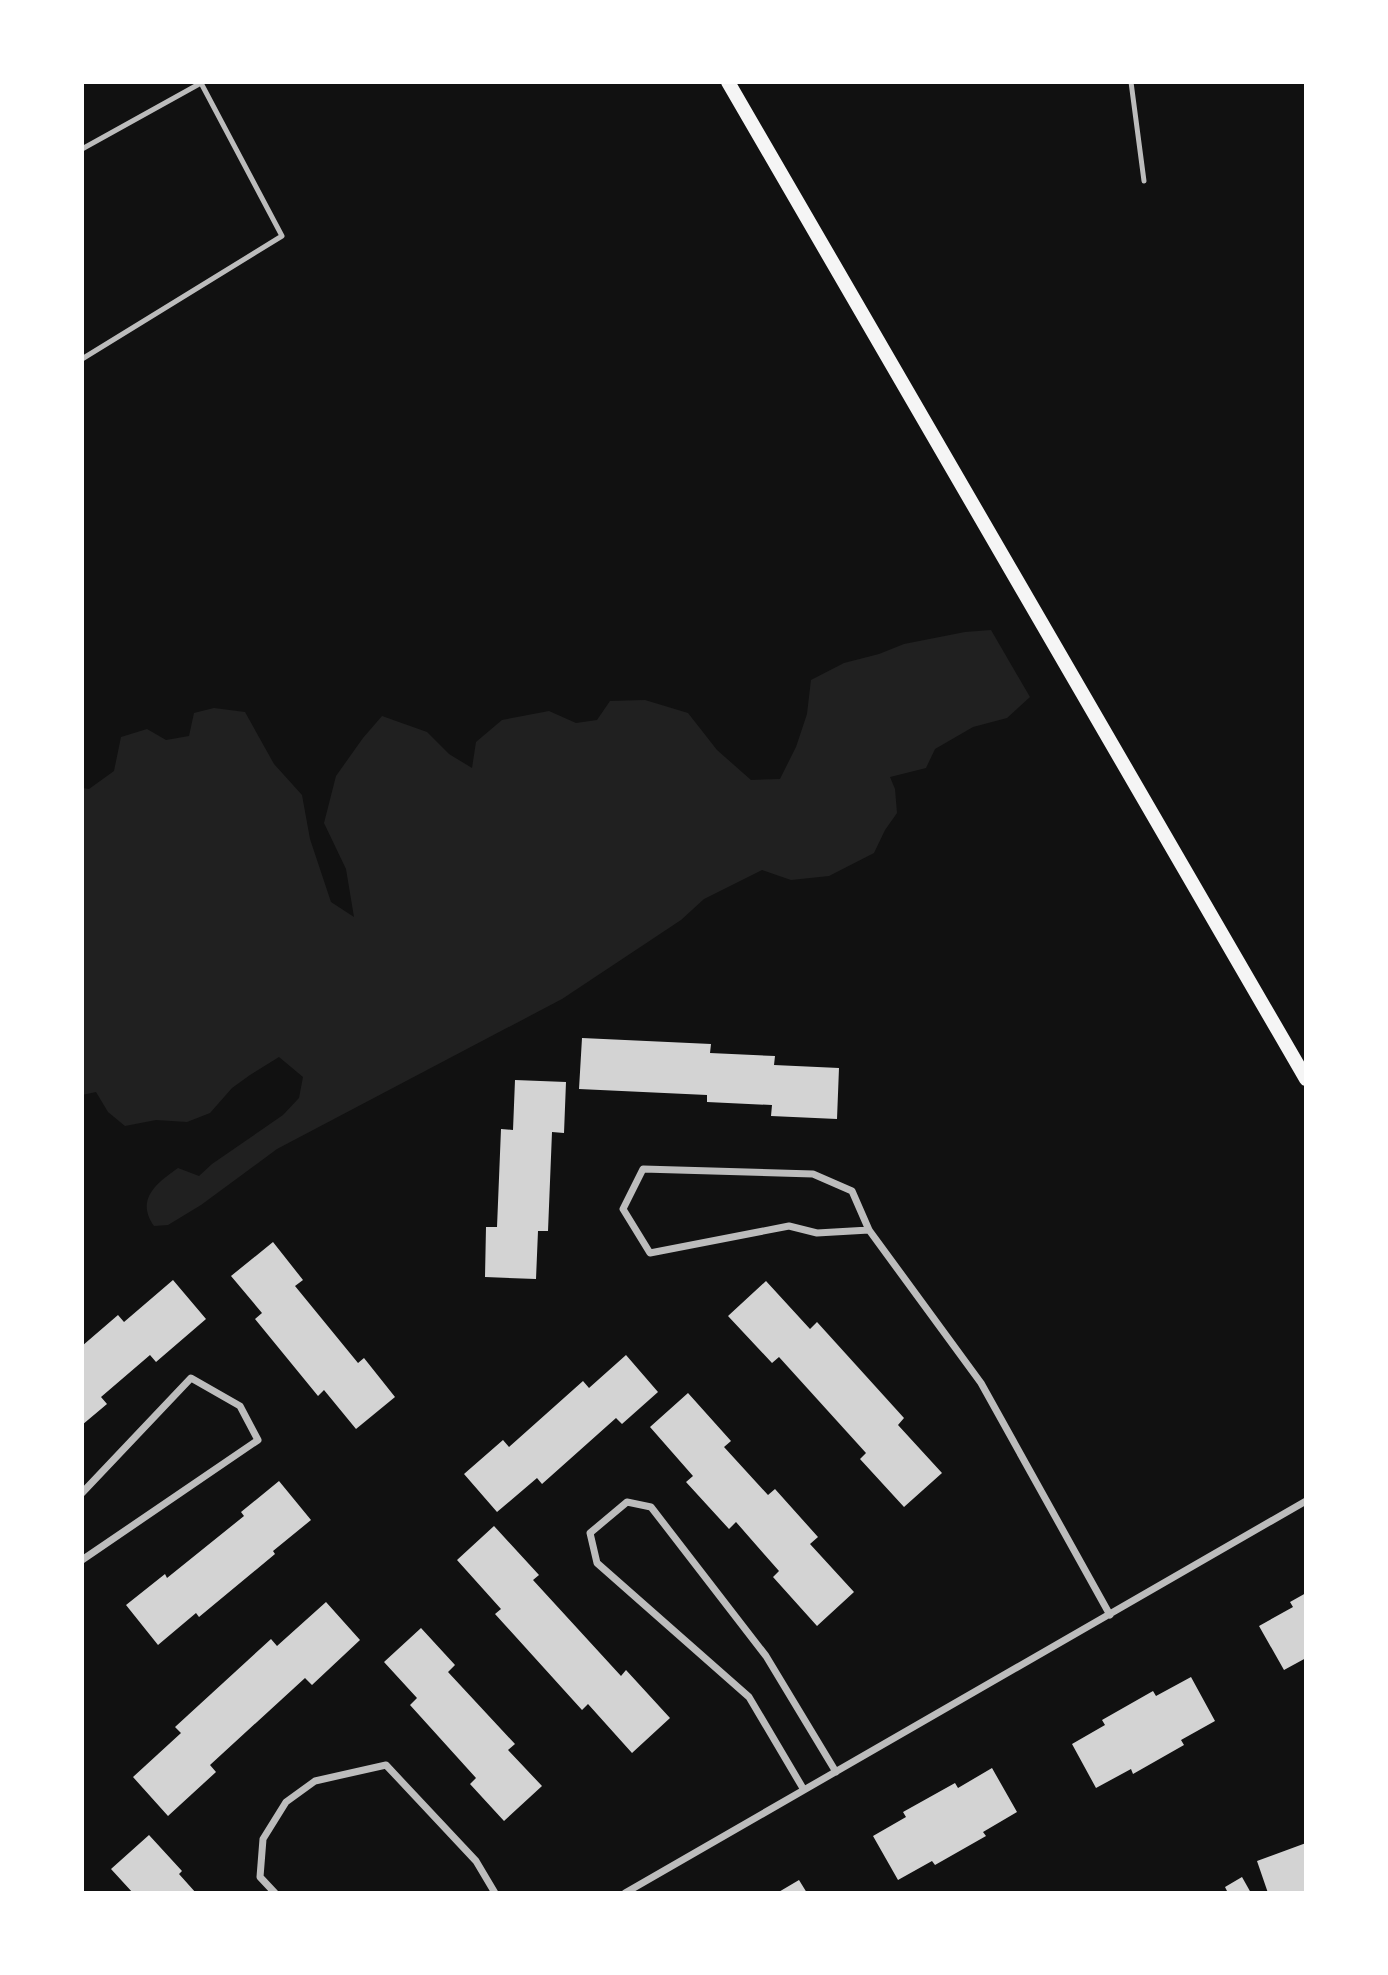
<svg xmlns="http://www.w3.org/2000/svg" width="1388" height="1975" viewBox="0 0 1388 1975" font-family="Lato,sans-serif">
<style>
.green{fill:#202020}
.building{fill:#d3d3d3}
.lines{fill:none;stroke-linecap:round;stroke-linejoin:round}
.service{stroke:#bcbcbc;stroke-width:5}
.minor{stroke:#bcbcbc;stroke-width:7}
.secondary{stroke:#f5f5f5;stroke-width:14}
</style>
<rect width="100%" height="100%" fill="#111"/>
<path class="green" d="M991,630l39,67 -23,21 -34,9 -38,22 -9,19 -36,9 5,12 2,24 -12,17 -11,23 -45,23 -38,4 -29,-10 -58,29 -23,21 -119,79 -285,150 -76,56 -33,20 -14,1c-19,-27 3,-43 24,-58l21,8 13,-12 71,-49 16,-17 4,-21 -24,-20 -29,18 -18,13 -22,25 -23,9 -31,-2 -31,6 -17,-14 -12,-20 -14,3v-307l7,1 25,-18 7,-34 26,-8 19,11 23,-4 5,-23 20,-5 31,4 29,52 28,31 8,44 21,63 23,15 -8,-48 -22,-46 12,-47 27,-38 19,-22 45,16 22,22 23,14 4,-26 26,-22 47,-9 27,12 21,-3 13,-19 35,-1 43,13 29,37 34,30 29,-1 16,-32 11,-33 4,-34 33,-17 35,-9 25,-10 61,-12z"/>
<path class="building" d="M582,1038l129,6 -1,9 65,3 -1,9 65,3 -2,51 -66,-3 1,-11 -65,-3v-7l-128,-6z
M515,1080l51,2 -2,51 -12,-1 -4,99h-10l-2,48 -51,-2 1,-50h11l4,-98 12,1z
M273,1242l30,38 -8,6 63,77 6,-5 31,39 -39,32 -32,-39 -6,6 -63,-77 7,-6 -31,-37z
M173,1280l33,39 -50,43 -6,-7 -49,42 6,7 -25,21v-79l36,-31 6,7z
M766,1281l44,48 7,-7 87,96 -6,7 44,48 -38,34 -44,-48 6,-6 -87,-96 -7,6 -44,-47z
M626,1355l32,37 -36,32 -6,-6 -74,66 -5,-6 -40,34 -33,-38 39,-34 6,7 74,-66 6,7z
M688,1393l43,48 -7,6 44,48 7,-6 43,48 -8,7 44,48 -37,34 -44,-49 6,-6 -43,-49 -7,7 -43,-47 7,-6 -43,-49z
M279,1481l32,39 -38,31 2,3 -76,63 -3,-4 -38,32 -32,-40 39,-31 2,4 77,-62 -3,-4z
M494,1526l45,49 -6,5 88,96 5,-6 44,48 -38,35 -44,-49 -6,6 -87,-96 6,-5 -44,-49z
M1306,1593v65l-22,12 -25,-44 34,-19 -3,-5z
M326,1602l34,38 -48,45 -7,-7 -95,87 6,7 -48,44 -35,-39 48,-44 -6,-6 96,-88 6,7z
M421,1628l34,37 -7,7 67,72 -7,6 34,36 -38,35 -34,-37 6,-6 -66,-73 7,-7 -33,-36z
M1191,1677l24,44 -34,19 3,5 -51,29 -2,-5 -35,19 -24,-44 33,-19 -3,-5 51,-29 3,5z
M992,1768l25,44 -34,20 3,4 -51,29 -3,-4 -34,19 -25,-44 33,-19 -3,-5 52,-29 3,5z
M149,1835l33,36 -3,3 17,19h-63l-22,-24z
M1306,1843v47l-6,3h-32l-11,-32z
M1242,1877l9,16h-27l3,-2 -2,-4z
M799,1880l8,13h-30z"/>
<g class="lines">
<path class="service" d="M1131,82l13,99
M82,149l119,-66 81,153 -200,123"/>
<path class="minor" d="M869,1230l-52,3 -28,-7 -139,27 -27,-44 20,-40 170,5 39,17 17,39 112,153 129,232
M82,1493l109,-115 49,28 18,34 -176,120
M804,1790l-55,-93 -152,-134 -7,-30 37,-31 24,5 115,149 70,116
M275,1893l-15,-16 3,-38 23,-37 29,-21 71,-16 90,96 19,32
M625,1893l681,-392"/>
<path class="secondary" d="M728,82l578,997"/>
</g>
<rect width="1388" height="1975" fill="none" stroke="#ffffff" stroke-width="168"/>
</svg>
